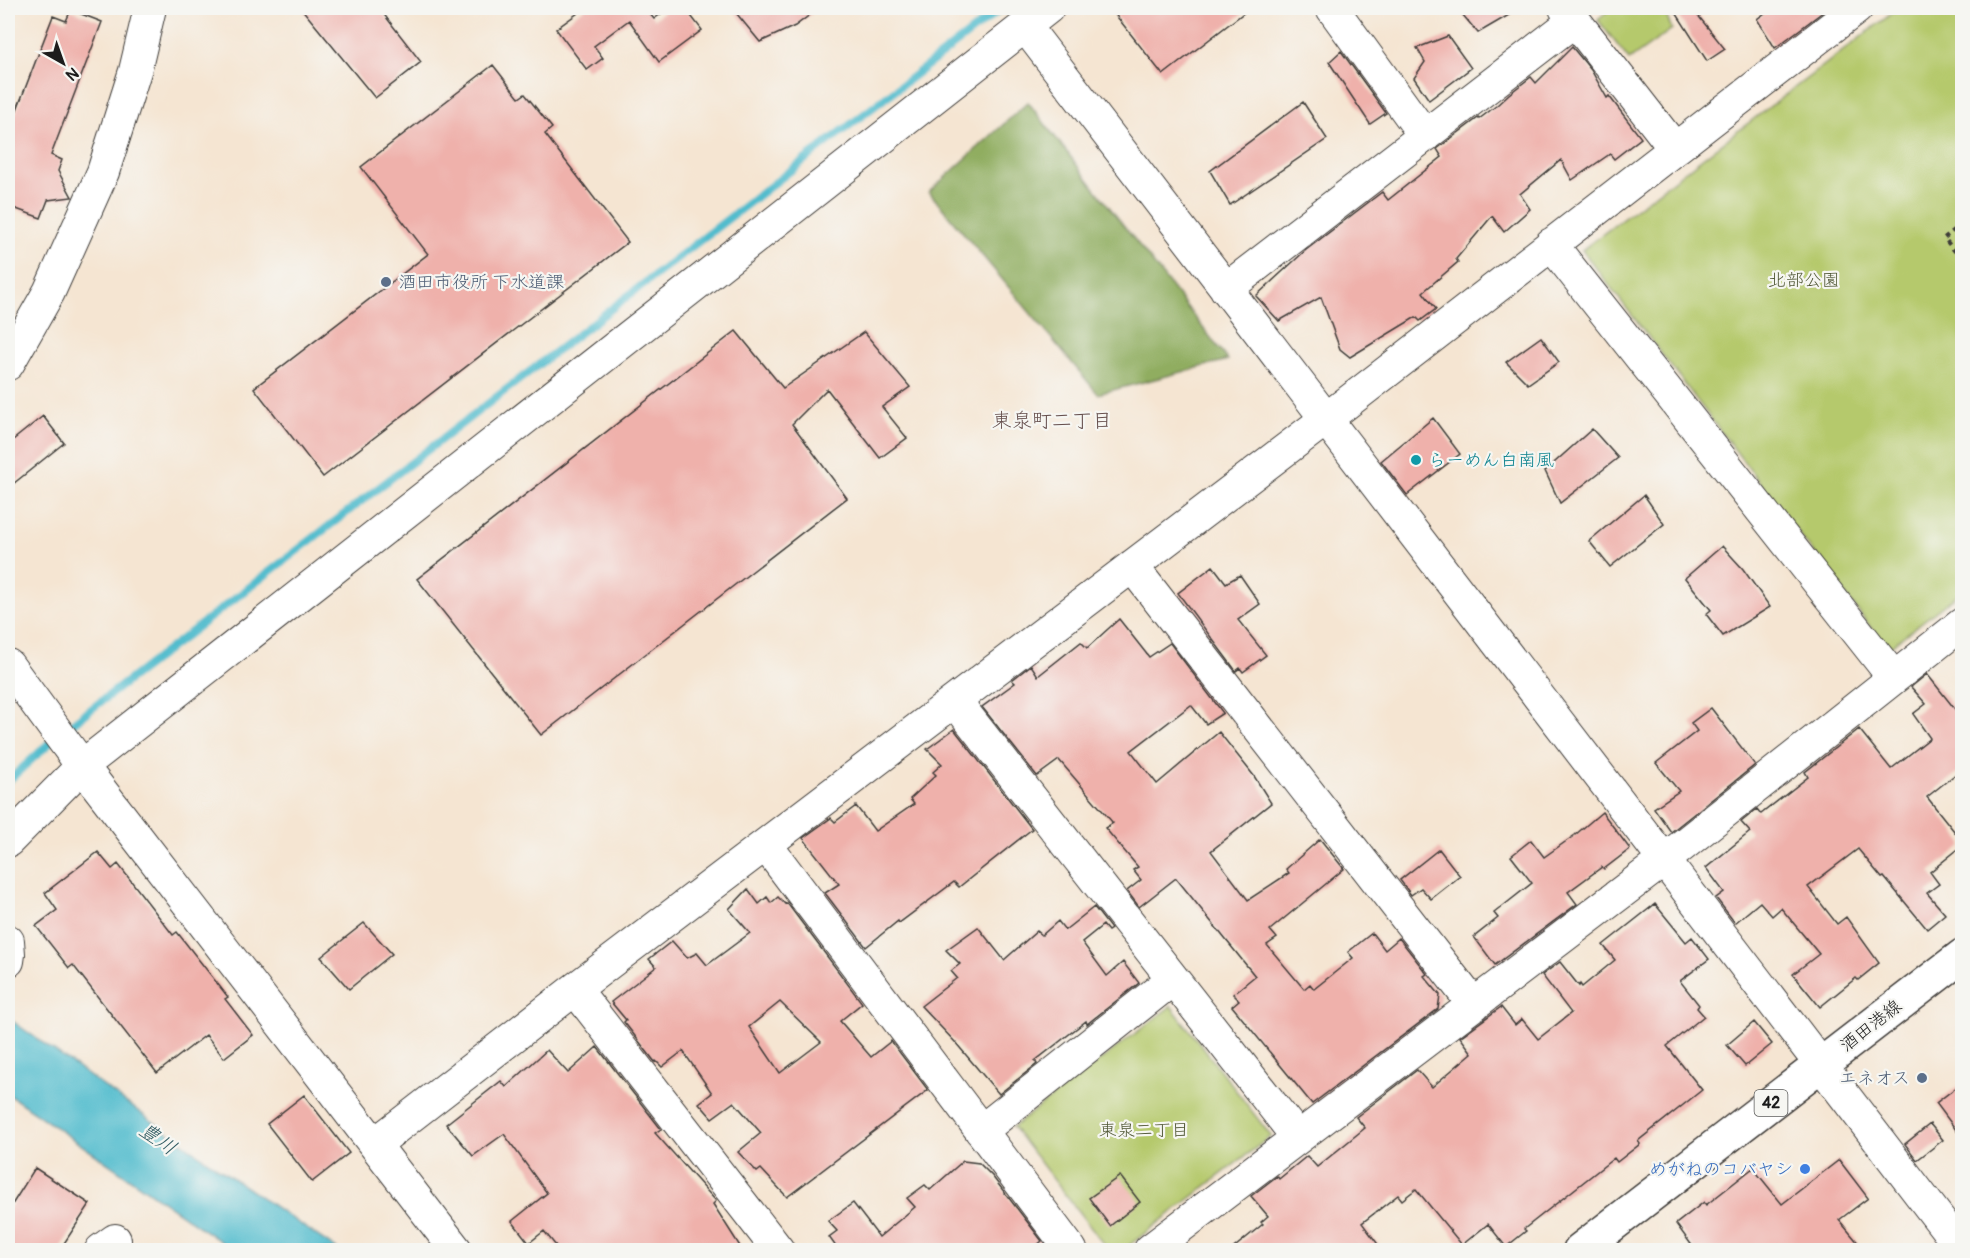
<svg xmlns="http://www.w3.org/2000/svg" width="1970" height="1258" viewBox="0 0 1970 1258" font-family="Pangolin,'Klee One',sans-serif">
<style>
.green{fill:#b5c96c;stroke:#687244;stroke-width:1.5}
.forest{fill:#90ad60;stroke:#56643e;stroke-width:1.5}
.water{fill:#51bccd;stroke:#366c74;stroke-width:1.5}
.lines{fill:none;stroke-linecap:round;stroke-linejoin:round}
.stream{stroke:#51bccd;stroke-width:8}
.building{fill:#efb1ab;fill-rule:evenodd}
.minor-casing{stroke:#3d3a37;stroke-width:34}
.major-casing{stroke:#3d3a37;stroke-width:36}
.path{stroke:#3d3a37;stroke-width:4;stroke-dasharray:4.5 4.5;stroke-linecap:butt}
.minor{stroke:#fff;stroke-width:32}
.major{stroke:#fff;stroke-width:33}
.service-dot{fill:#5c6f8a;stroke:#f6f6f2;stroke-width:2}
.culture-dot{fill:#0f9aa8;stroke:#f6f6f2;stroke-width:2}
.shop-dot{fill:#3f7fe0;stroke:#f6f6f2;stroke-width:2}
.labels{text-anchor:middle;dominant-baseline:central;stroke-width:4.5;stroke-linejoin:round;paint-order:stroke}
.shield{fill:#f6f6f2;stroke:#5d5d5c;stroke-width:1.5}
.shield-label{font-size:16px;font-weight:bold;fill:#1c1c1c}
.park-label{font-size:18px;fill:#525938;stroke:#f6f6f2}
.service-label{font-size:18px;fill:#4e5e75;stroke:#f6f6f2;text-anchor:start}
.culture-label{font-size:18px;fill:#0d838f;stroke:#f6f6f2;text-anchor:start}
.street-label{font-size:18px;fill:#1c1c1c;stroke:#f6f6f2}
.shop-label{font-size:18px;fill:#366cbe;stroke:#f6f6f2;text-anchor:end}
.neighbourhood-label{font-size:20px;fill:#66504e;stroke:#f6f6f2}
.water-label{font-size:20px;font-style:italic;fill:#315c63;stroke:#f6f6f2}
</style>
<rect width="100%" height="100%" fill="#f6f6f2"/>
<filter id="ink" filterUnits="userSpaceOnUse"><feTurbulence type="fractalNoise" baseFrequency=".0167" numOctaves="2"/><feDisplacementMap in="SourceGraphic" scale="12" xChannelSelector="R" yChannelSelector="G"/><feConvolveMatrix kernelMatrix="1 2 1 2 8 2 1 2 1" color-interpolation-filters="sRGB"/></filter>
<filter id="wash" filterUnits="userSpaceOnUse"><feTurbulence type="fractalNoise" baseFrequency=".008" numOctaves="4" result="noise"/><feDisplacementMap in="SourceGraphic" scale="24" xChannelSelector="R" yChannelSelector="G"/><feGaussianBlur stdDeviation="1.35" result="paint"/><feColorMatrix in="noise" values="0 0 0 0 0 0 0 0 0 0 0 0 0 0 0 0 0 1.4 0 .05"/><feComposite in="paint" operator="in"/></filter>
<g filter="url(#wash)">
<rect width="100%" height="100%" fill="#f5e5d2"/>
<path class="green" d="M1611,8h52l9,21 -43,31 -31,-40z
M1899,8h63v583l-75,58 -305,-399z
M1171,1006l100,130 -148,114h-15l-95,-123z"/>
<path class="forest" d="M1028,102l200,258 -130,34 -169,-202z"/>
<path class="water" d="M8,1018l200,143 130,89h-105l-225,-156z"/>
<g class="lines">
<path class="stream" d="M64,730l938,-722
M8,781l45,-41"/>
</g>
<g id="blocks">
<path class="building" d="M301,8h78l42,54 -46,36z
M585,8h60l9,11 15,-11h16l17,22 -43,32 -30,-42 -35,26 9,12 -16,12 -31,-41z
M732,8h87l-24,18 -35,16z
M1110,8h140l-87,67z
M1457,8h64l-43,25z
M1673,8h19l33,41 -18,12z
M1772,8h56l-53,40 -18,-29z
M71,10l31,12 -51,133 11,5 -4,11 14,26 -24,3 -7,18 -33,-12v-73l45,-117 13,5z
M1448,36l23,32 -42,32 -15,-22 11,-16 -8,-14z
M1572,47l19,23 16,28 2,-2 32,42 -27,21 -4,-5 -38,26 -11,-20 -41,34 10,15 -26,23 -12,-16 -36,43 2,3 -35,30 13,17 -16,12 -4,-4 -66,40 -10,-8 -19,-52 -42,24 -23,-25 50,-46 76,-58 6,8 54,-43 -5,-8 41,-31 1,1 17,-13 13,-12 22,-17 5,6z
M1341,51l45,62 -16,11 -41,-62z
M493,65l26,33 6,-4 27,34 -7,6 83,108 -305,235 -69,-89 174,-134 -67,-87z
M1303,102l24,37 -97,66 -20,-34z
M736,331l47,57 81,-56 46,55 -28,20 25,31 -27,20 -53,-69 -35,35 55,74 -306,237 -124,-156z
M1541,337l18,25 -31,22 -22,-22z
M43,416l21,27 -56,45v-44z
M1433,418l27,36 -53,41 -26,-34z
M1592,429l26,29 -58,45 -15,-32z
M1644,495l20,29 -54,43 -21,-26z
M1722,546l21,23 27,38 -47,29 -17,-22 5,-4 -26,-32z
M1213,566l13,17 14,-8 20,29 -22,16 28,35 -23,17 -3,-4 -4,3 -58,-78z
M1119,619l30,38 21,-14 53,70 -17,11 -15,-19 -60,46 26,33 62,-52 35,44 17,27 -60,48 37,49 41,-27 -3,-4 34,-30 24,30 -74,61 7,8 -10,7 37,44 6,-5 4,5 39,-31 -5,-6 24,-19 13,17 14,-12 28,36 -3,2 16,19 -2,14 -126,95 -80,-98 7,-6 -6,-6 22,-18 -79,-98 -37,29 -12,-16 14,-11 -8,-10 5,-3 -33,-39 8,-5 -54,-63 -22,16 -55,-69 33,-24 -3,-3 19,-15 7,11 43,-34 6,6z
M1927,674l35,44v51l-35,28 35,44v5l-32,26 9,12 -12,9 18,21 -18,15 -43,-52 -2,1 -24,-29 -50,38 29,37 9,-7 33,46 -21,17 -2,-2 -36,29 -27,-33 26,-20 -38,-46 -9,8 -12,-14 -25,21 -19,-25 8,-6 -18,-24 44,-36 -9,-10 16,-13 4,5 47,-37 -3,-5 54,-43 32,40 39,-31 -17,-24 13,-10 -15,-17z
M1711,708l44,57 -84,67 -17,-24 25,-17 -23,-28 41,-32 -6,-8z
M954,729l78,100 -73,58 -5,-5 -55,41 -1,-2 -32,26 -41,-54 14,-9 -36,-46 28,-20 4,4 21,-16 19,25 39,-27 -4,-5 26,-24 -3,-3 9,-8 -15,-15z
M1602,812l28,37 -26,20 -2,-2 -34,25 9,12 -82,61 -21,-28 24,-19 -4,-5 38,-30 -21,-27 20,-16 13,17 31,-22z
M1439,849l21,27 -29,23 -10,-11 -10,7 -11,-15z
M98,852l14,17 6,-5 55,71 4,-3 51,65 -3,2 28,36 -29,23 -18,-23 -49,38 -84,-108 -4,3 -33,-42 21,-16 -12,-17z
M748,889l11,15 8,-7 4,6 7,-6 7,7 2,-1 75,100 -22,18 31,36 20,-16 37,49 -141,107 -26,-28 -4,3 -19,-20 23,-19 -27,-31 -22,16 -13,-15 13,-10 -29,-42 -21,16 -6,-6 -1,1 -31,-40 2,-2 -15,-18 45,-35 -7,-8 23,-18 15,17 10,-5 10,12 43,-32 -21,-24zM780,1002l41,40 -41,31 -31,-46z
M1655,904l31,38 6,-5 17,22 -29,22 19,24 -2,3 7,8 -37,30 35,44 -64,51 2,3 -23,18 -3,-4 -90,71 2,2 -20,16 -18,-23 -26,21 -46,-56 -14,11 -4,-5 -36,28 21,28h-153l33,-27 -2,-2 7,-6 -17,-20 26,-20 2,3 28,-23 10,11 48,-39 -9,-11 61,-47 15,17 40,-34 -12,-16 41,-30 14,18 7,-6 16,20 33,-26 -29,-38 18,-13 19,24 1,-2 2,3 33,-27 -12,-15z
M1094,907l17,22 -3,2 -5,-6 -21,17 25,34 16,-14 16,21 -52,41 -1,-3 -51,40 2,3 -38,30 -44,-52 -34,-36 36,-28 -6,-7 9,-7 -14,-14 32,-23 26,33 33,-29 5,4 16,-14 7,9z
M364,923l28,31 -43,35 -28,-32z
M1754,1022l18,22 -27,22 -18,-21z
M597,1047l64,82 -6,4 61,68 -3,3 30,47h-183l-16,-20 -15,12 -17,-22 35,-28 -43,-59 -31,22 -27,-32 55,-43 5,6 41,-37 21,23z
M1962,1083v55l-26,-35z
M304,1095l45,58 -37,29 -45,-58z
M1930,1124l13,16 -26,20 -12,-16z
M1839,1160l29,38 -29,22 26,31h-169l-20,-27 28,-22 2,3 47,-37 29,36z
M963,1161l16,2 13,13 50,65 -12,10h-191l-10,-14 8,-6 -9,-10 25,-18 26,34 36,-30 -8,-9 18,-13 5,5z
M35,1168l55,36 -31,47h-51v-40z
M1120,1176l20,26 -30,24 -21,-28z"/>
</g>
</g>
<g filter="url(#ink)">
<use href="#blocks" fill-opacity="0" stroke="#3d3a37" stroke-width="1.5"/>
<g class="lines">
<defs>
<path id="minor" d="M1332,8l93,128
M1565,8l110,141
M1025,26l937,1223
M1551,244l343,434
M1226,289l349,-269
M8,364l41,-72 54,-120 32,-101 15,-63
M1132,566l342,439
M8,665l74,101 374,484
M955,701l343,437
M8,841l74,-75 966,-758
M766,845l305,405
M8,941l1,13 -1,7
M575,989l203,261
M981,1131l192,-152
M375,1144l200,-155 751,-570 531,-411
M101,1250l14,-10
M1150,1250l513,-389 299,-237"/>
<path id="major" d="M1580,1250l382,-294"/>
</defs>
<use href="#minor" class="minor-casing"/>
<use href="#major" class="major-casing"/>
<path class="path" d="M1962,224l-18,14 14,17 4,-4"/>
<use href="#minor" class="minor"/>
<use href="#major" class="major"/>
</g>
</g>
<g class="service-dot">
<circle cx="386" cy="282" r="6"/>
<circle cx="1922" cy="1078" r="6"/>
</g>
<circle class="culture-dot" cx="1416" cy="460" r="6"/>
<circle class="shop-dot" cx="1805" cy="1169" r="6"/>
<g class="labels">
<rect class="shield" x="1754.5" y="1090" width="33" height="26" rx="4.5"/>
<g class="shield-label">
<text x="1771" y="1103">42</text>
</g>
<g class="park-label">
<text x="1804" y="280">北部公園</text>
<text x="1144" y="1130">東泉二丁目</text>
</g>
<g class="service-label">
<text x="398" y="282">酒田市役所 下水道課</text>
<text x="1910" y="1078" text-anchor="end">エネオス</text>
</g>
<g class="culture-label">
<text x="1428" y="460">らーめん白南風</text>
</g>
<g class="street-label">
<text transform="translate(1871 1026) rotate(-38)">酒田港線</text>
</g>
<g class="shop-label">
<text x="1793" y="1169">めがねのコバヤシ</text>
</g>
<g class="neighbourhood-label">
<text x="1052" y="420">東泉町二丁目</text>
</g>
<g class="water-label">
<text transform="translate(158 1139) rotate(35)">豊川</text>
</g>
</g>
<rect width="1970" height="1258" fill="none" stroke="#f6f6f2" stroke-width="30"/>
<g transform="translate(63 63) rotate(140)" stroke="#f6f6f2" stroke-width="4.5" paint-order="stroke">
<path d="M0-4.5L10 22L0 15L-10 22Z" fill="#1c1c1c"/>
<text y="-9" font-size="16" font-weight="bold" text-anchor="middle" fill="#1c1c1c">N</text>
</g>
</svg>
